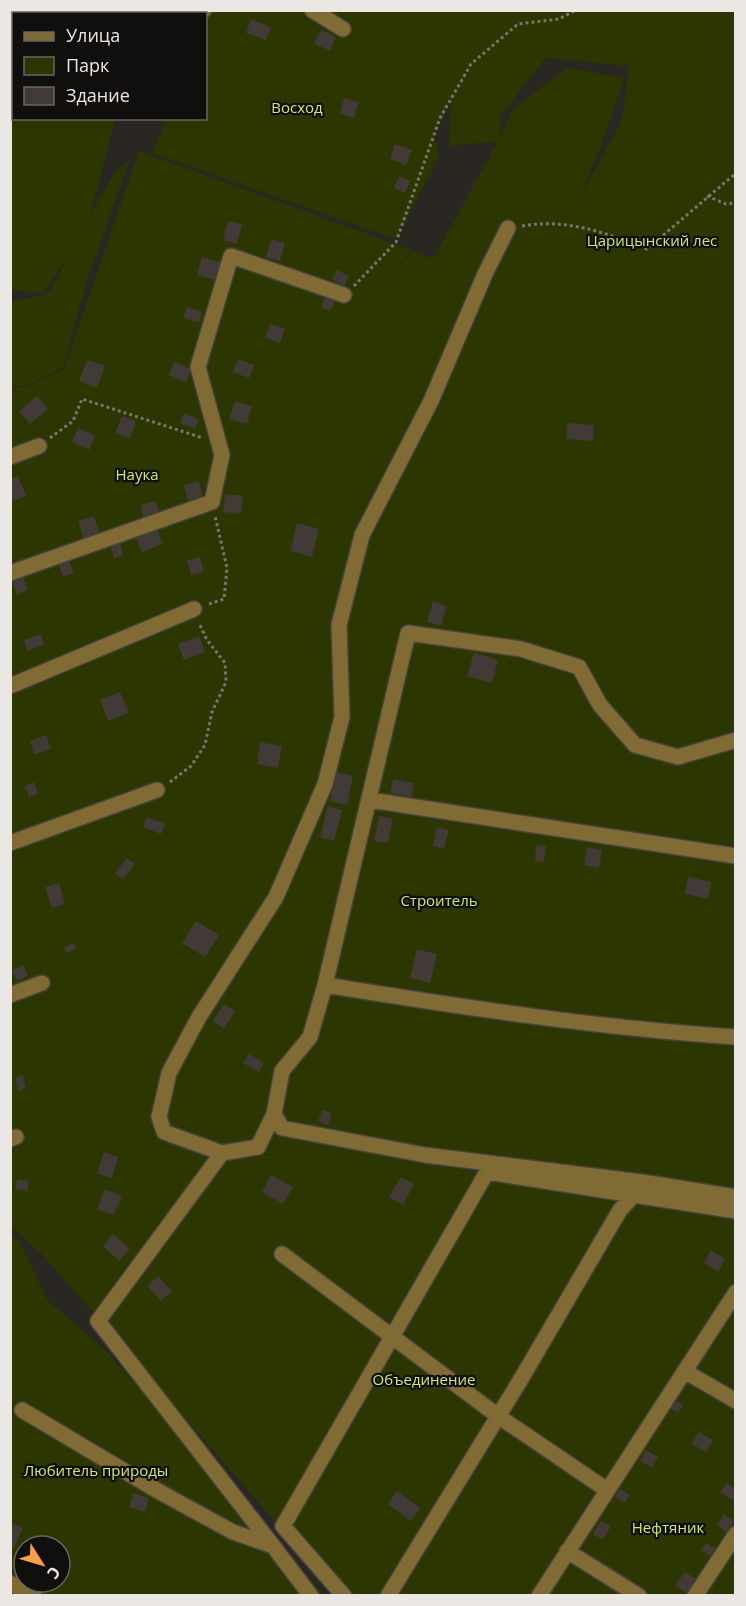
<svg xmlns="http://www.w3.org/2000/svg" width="746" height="1606" viewBox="0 0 746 1606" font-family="'Open Sans',sans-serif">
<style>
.green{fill:#2c3600;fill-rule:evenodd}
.building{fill:#413a37}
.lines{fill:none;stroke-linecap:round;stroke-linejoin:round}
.minor-casing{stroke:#45413c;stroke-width:18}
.path{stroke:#787470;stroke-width:3;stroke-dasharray:3 3;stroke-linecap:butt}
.minor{stroke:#816b34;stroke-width:15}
.labels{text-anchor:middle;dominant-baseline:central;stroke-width:4.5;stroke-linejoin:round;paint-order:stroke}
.park-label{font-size:15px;fill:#cee974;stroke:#110f0d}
</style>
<rect width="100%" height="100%" fill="#2a2621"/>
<path class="green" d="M11,11h724v1196l-337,-48 337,54v67l-176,268 78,47h-298l-297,-341 -31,-27 -1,-841 13,2 41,-19 75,-218 273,99 -28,30 29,-29 20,8 65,-118 -49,5 2,-47 -16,37 4,21 -43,82 -244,-86 15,-34 39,-1v-104h-192v104l101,1 -25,97 25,-45 15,-11 -44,123 -23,85 -40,19 -12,-3v-82l37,-8 21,-39 -26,38 -32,-3zM545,58l84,8 -7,54 -41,75 24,-60 19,-57 -57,-10 -54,41 -14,29 1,-21z
M10,1235l9,5 28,60 57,49 220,246h-313zM24,1546h36v36h-36z
M735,1302v293h-85l-78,-44z"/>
<path class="building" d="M251,19l20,8 -5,13 -20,-7z
M321,30l15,7 -6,14 -16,-8z
M344,98l15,4 -5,16 -14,-4z
M395,144l17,6 -6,15 -16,-6z
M399,176l11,5 -5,12 -11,-5z
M228,221l14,3 -5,20 -14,-4z
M271,239l14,4 -5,18 -14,-4z
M202,257l21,6 -5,18 -21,-6z
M337,270l12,6 -5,10 -12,-7z
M326,296l9,5 -5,10 -9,-4z
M187,307l15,5 -3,11 -16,-5z
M270,324l15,5 -5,14 -15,-5z
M238,359l16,6 -5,13 -16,-6z
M87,360l18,6 -8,22 -18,-7z
M174,362l18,7 -6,13 -17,-7z
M37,396l11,13 -18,15 -11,-13z
M235,401l17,5 -5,18 -18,-5z
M184,413l15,6 -4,10 -15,-6z
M122,416l14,5 -6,18 -15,-6z
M567,423l27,2 -1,16 -27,-2z
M78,428l17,8 -6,14 -17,-8z
M18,476l8,20 -16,6v-23z
M199,481l4,18 -15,4 -4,-18z
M225,494l18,2 -2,18 -18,-2z
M156,501l4,15 -16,4 -4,-15z
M94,516l6,19 -16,5 -6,-19z
M297,523l22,6 -7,28 -22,-6z
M157,529l6,15 -21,8 -6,-15z
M120,542l3,13 -9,3 -4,-13z
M200,557l4,15 -13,3 -4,-15z
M68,559l6,14 -11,4 -5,-14z
M23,577l5,13 -11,5 -5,-14z
M433,601l14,5 -6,20 -14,-4z
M41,634l3,10 -17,7 -3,-11z
M199,636l6,16 -21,8 -6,-16z
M474,653l24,7 -6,23 -25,-7z
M120,692l9,21 -21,8 -8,-22z
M46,735l5,14 -17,6 -4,-14z
M260,742l22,4 -4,22 -21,-4z
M336,772l17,4 -6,29 -17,-4z
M393,779l21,4 -3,14 -21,-4z
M34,782l4,12 -9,3 -5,-11z
M328,806l14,4 -8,31 -14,-4z
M379,816l14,3 -5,24 -14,-2z
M147,817l18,7 -4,10 -18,-7z
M437,827l12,3 -5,19 -11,-3z
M536,845l10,1 -2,16 -9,-1z
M587,847l15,3 -3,18 -15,-3z
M127,858l8,6 -12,16 -8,-7z
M688,877l24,5 -4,17 -23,-5z
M59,883l6,21 -13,4 -7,-21z
M196,921l23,14 -14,22 -23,-14z
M74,943l3,6 -11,4 -2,-6z
M417,949l20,5 -7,29 -20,-5z
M24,965l4,11 -11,5 -5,-11z
M224,1004l11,7 -11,18 -11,-8z
M249,1054l15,9 -5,9 -16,-9z
M23,1075l3,14 -8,2 -3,-13z
M322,1110l10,3 -4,12 -10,-4z
M104,1152l14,5 -6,21 -15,-4z
M271,1175l22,12 -10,17 -21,-12z
M401,1177l13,7 -11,21 -14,-8z
M17,1179l12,2 -2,10 -12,-2z
M105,1189l17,7 -8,19 -17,-6z
M113,1234l17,15 -11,12 -16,-15z
M711,1250l14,9 -7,13 -14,-9z
M158,1276l14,15 -11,10 -14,-15z
M675,1400l8,5 -5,8 -8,-5z
M698,1432l15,8 -7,12 -14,-8z
M646,1450l12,7 -6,11 -12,-7z
M727,1483l9,6v13l-16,-10z
M620,1489l10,6 -5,8 -10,-6z
M397,1491l23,17 -9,13 -23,-17z
M133,1493l16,5 -4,14 -16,-5z
M724,1514l10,7 -8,11 -9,-7z
M601,1521l10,5 -8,14 -10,-6z
M10,1522l13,6 -9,20 -4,-2z
M706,1543l9,5 -5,8 -9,-6z
M685,1572l11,7 -10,14 -11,-8z"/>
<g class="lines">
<defs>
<path id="minor" d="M129,10l13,4
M312,10l31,19
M63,14l2,-4
M192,14l12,-4
M10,94l4,-4
M10,457l29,-11
M10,573l202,-71 10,-47 -24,-88 33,-111 113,39
M10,686l184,-77
M736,740l-58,17 -43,-12 -35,-40 -21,-38 -58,-18 -113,-16 -83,352 -15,52 -28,34 -8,43 8,14 143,27 217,27 94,15
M370,800l366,56
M10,843l147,-53
M325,985c136,22 273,43 411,52
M10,995l32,-12
M274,1114l-16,33 -36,6 -58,-21 -5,-15 10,-44 30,-56 77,-120 49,-113 17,-67 -3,-92 23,-90 69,-134 54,-127 23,-46
M10,1139l6,-2
M222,1153l-124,168 175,225
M282,1254l216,162 109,74
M693,1376l43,25
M22,1410l136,81 75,41 40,14 38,50
M567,1551l72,45
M10,1583l24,13
M344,1596l-61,-70 204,-354 249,39
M388,1596l133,-217 99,-169 14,-15
M539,1596l197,-304
M695,1596l41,-62"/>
</defs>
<use href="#minor" class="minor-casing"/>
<path class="path" d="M707,196l19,8 10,-1
M522,226c44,-8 85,7 125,23l89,-76
M354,286l42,-44 44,-124 31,-54 47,-40 41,-5 17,-9
M50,438l23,-17 9,-22 121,39
M209,604l15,-5 3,-31 -12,-52
M170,782l21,-16 14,-21 7,-33 14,-30 -1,-19 -18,-23 -8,-17"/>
<use href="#minor" class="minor"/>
</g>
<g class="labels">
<g class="park-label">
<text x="297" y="107">Восход</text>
<text x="652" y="240">Царицынский лес</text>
<text x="137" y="474">Наука</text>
<text x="439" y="900">Строитель</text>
<text x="424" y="1379">Объединение</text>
<text x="96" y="1470">Любитель природы</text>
<text x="668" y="1527">Нефтяник</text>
</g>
</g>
<rect width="746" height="1606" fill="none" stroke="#ebe7e4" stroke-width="24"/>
<rect x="12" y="12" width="195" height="108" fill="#110f0d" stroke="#686563" stroke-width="1.5"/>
<rect x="24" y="32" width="30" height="9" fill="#816b34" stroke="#686563" stroke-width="1.5"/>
<text x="66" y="42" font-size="18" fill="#ebe7e4">Улица</text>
<rect x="24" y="57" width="30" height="18" fill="#2c3600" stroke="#686563" stroke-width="1.5"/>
<text x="66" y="72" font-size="18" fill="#ebe7e4">Парк</text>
<rect x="24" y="87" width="30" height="18" fill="#413a37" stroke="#686563" stroke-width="1.5"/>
<text x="66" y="102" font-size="18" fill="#ebe7e4">Здание</text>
<g transform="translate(42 1564) rotate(127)"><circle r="28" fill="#110f0d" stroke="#686563" stroke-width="1.5"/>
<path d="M0-4.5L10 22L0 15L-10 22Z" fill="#fa9f4f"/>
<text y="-9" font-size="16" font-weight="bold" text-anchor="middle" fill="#ebe7e4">С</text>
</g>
</svg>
